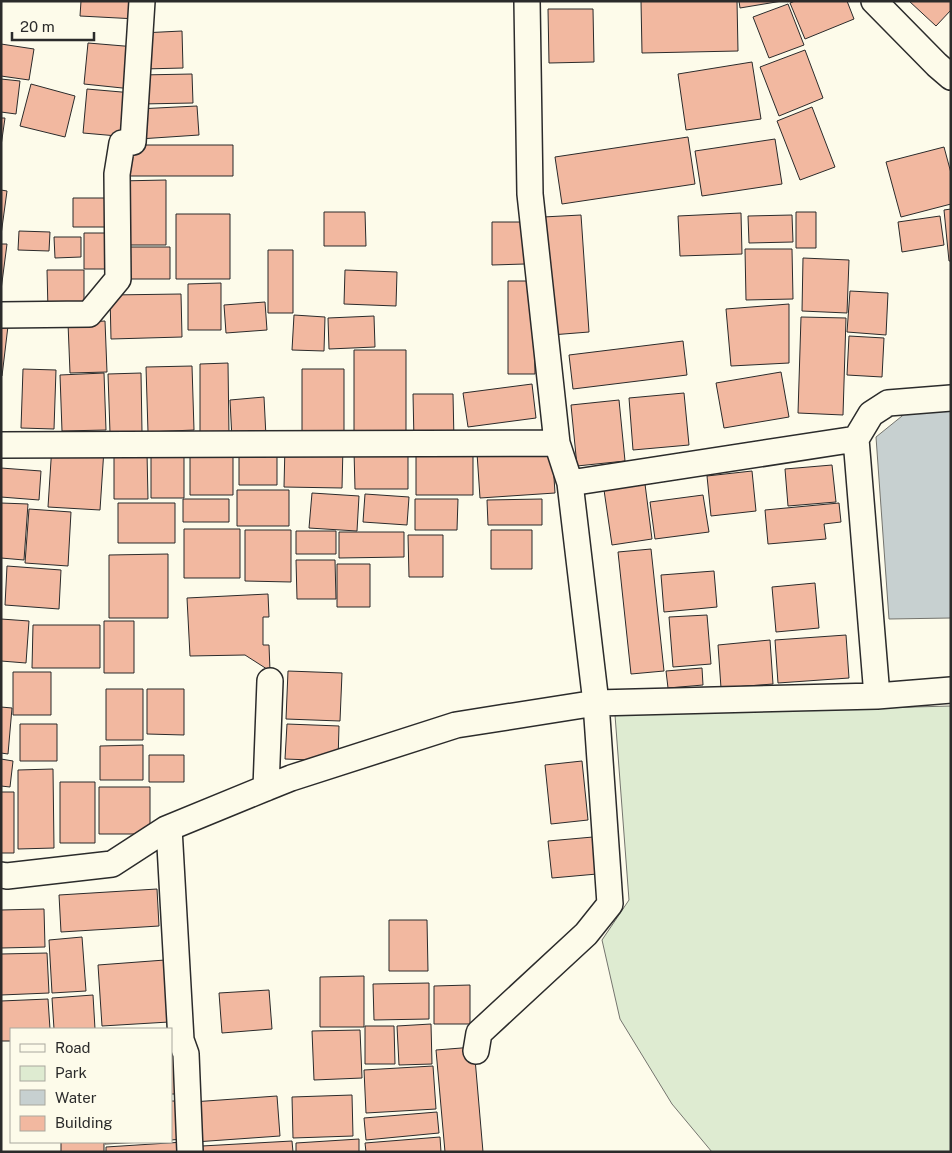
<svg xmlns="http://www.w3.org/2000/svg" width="952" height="1153" viewBox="0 0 952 1153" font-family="'Public Sans',sans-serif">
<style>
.green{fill:#deebd1;stroke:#74746e}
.water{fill:#c7d0d0;stroke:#74746e}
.building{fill:#f2b8a0;stroke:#2b2b2b}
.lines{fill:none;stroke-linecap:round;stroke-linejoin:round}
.street-casing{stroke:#2b2b2b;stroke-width:28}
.street{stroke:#fdfbea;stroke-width:25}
</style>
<rect width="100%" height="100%" fill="#fdfbea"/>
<path class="green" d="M951,706v446h-239l-40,-48 -52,-85 -18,-79 27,-40 -14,-185z"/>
<path class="water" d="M951,409v209l-62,1 -13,-182 31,-25z"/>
<path class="building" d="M81,1h57l-1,18 -57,-3z
M641,1h96l1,50 -96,2z
M739,1h43l-42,7z
M795,1h52l7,18 -49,20 -15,-36z
M909,1h42v9l-15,16z
M788,4l16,41 -35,13 -16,-41z
M548,9h45l1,53 -45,1z
M182,31l1,37 -40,1 -2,-36z
M88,43l48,4 -4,42 -48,-5z
M1,44l33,5 -5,31 -28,-4z
M805,50l18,48 -44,18 -19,-49z
M752,62l9,57 -75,11 -8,-56z
M192,74l1,29 -52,1 -1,-29z
M1,79l19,2 -4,33 -15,-2z
M31,84l44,12 -10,41 -45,-11z
M87,89l46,4 -4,44 -46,-4z
M197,106l2,29 -60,4 -2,-30z
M812,107l23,60 -35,13 -23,-59z
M1,118h4l-4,28z
M688,137l7,47 -133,20 -7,-47z
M775,139l7,45 -80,12 -7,-45z
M129,145h104v31h-104z
M944,147l7,26v31l-50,13 -15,-55z
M166,180v65h-46l-1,-64z
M1,190l6,1 -6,44z
M73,198h42l-1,29h-41z
M951,209v52h-2l-5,-51z
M324,212h41l1,34h-42z
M796,212h20v36h-20z
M741,213l1,41 -62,2 -2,-40z
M176,214h54v65h-54z
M581,215l8,117 -38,3 -8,-118z
M792,215l1,27 -44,1 -1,-27z
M940,216l4,29 -42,7 -4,-30z
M492,222h33v42l-33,1z
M19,231l31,1 -1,19 -31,-1z
M84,233h31v36h-31z
M54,237h27v20l-26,1z
M1,244h6l-6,46z
M121,247h49v32h-49z
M745,249h47l1,50 -47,1z
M268,250h25v63h-25z
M803,258l46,2 -2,53 -45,-2z
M47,270h37v39l-36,1z
M345,270l52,2 -1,34 -52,-2z
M508,281h26l1,93h-27z
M221,283v47h-33v-46z
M850,291l38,2 -2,42 -39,-3z
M181,294l1,43 -71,2 -1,-44z
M265,302l2,28 -41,3 -2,-28z
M789,304v59l-58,3 -5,-57z
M294,315l31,2 -1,34 -32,-1z
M374,316l1,31 -46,2 -1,-31z
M801,317l45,1 -3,97 -45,-2z
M105,321l2,51 -37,1 -2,-50z
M1,326h7l-6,50h-1z
M849,336l35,2 -2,39 -35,-2z
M683,341l4,34 -114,14 -4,-34z
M354,350h52v87h-52z
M228,363l1,73h-29v-72z
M192,366l2,64 -46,2 -2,-65z
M23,369l33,1 -2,59 -33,-1z
M302,369h42v66h-42z
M781,372l8,45 -65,11 -8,-45z
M104,373l2,57 -44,1 -2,-56z
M141,373l1,59 -32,1 -2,-59z
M532,384l4,34 -68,9 -5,-34z
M684,393l5,52 -56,5 -4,-52z
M413,394h40l1,47h-40z
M264,397l2,40 -34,2 -2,-39z
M619,400l6,61 -48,5 -6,-61z
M52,445l52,4 -4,61 -52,-3z
M285,445l58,1 -1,42 -58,-1z
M277,446v39h-38v-38z
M552,447l3,46 -75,5 -3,-45z
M354,451h54v38h-53z
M151,452h33v46h-33z
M190,452h43v43h-43z
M114,453h33l1,46h-34z
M416,455h57v40h-57z
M832,465l4,37 -48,4 -3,-37z
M1,468l40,3 -2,29 -38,-3z
M752,471l4,40 -45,5 -4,-40z
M645,484l7,55 -40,6 -8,-55z
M237,490h52v36h-52z
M312,493l47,3 -2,35 -48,-3z
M365,494l44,3 -2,28 -44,-3z
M703,495l6,37 -54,7 -5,-37z
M183,499h46v23h-46z
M415,499h43l-1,31h-42z
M542,499v26h-54l-1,-25z
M1,503l27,1 -4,56 -23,-2z
M118,503h57v40h-57z
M839,503l2,19 -17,2 2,15 -58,5 -3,-34z
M29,509l42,3 -3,54 -43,-3z
M184,529h56v49h-56z
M245,530h46v52l-46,-1z
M491,530h41v39h-41z
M296,531h40v23h-40z
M339,532h65v25l-65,1z
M408,535h35v42h-34z
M651,549l13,122 -33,3 -13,-122z
M168,554v64h-59v-63z
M296,560h39l1,39h-39z
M337,564h33v43h-33z
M7,566l54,4 -2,39 -54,-4z
M714,571l3,36 -53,5 -3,-37z
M815,583l4,45 -43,4 -4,-45z
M268,594l1,23h-6v28h6l1,26 -25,-16 -55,1 -3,-58z
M707,615l4,49 -38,3 -4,-50z
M1,619l28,2 -3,42 -25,-2z
M104,621h30v52h-30z
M33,625h67v43h-68z
M846,635l3,43 -71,5 -3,-43z
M770,640l3,44 -52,4 -3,-43z
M702,668l1,17 -35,3 -2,-17z
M288,671l54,2 -2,48 -54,-2z
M13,672h38v43h-38z
M106,689h37v51h-37z
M147,689h37v46l-37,-1z
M1,707l11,1 -4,46 -7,-1z
M20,724h37v37h-37z
M287,724l52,2 -1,35 -53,-2z
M143,745v35h-43v-34z
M149,755h35v27h-35z
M1,759l12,2 -3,26 -9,-1z
M582,761l6,59 -37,4 -6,-59z
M53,769l1,79 -36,1v-79z
M60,782h35v61h-35z
M99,787h51v47h-51z
M1,792h13v61h-13z
M593,837l4,37 -45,4 -4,-37z
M157,889l2,37 -98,6 -2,-37z
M44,909l1,38 -44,1v-38z
M389,920h38l1,51h-39z
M82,937l4,54 -34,2 -3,-53z
M47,953l2,40 -48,2v-41z
M165,960l4,62 -67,4 -4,-61z
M364,976v51h-44v-50z
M429,983v36l-55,1 -1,-36z
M470,985v39h-36v-38z
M269,990l3,39 -50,4 -3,-40z
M93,995l2,34h-41l-2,-31z
M48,999l2,30h-39v12h-10v-40z
M431,1024l1,40 -33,1 -2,-39z
M365,1026h29l1,38h-30z
M360,1030l2,48 -48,2 -2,-49z
M171,1042l10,52h-10z
M474,1047l9,105h-38l-9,-102z
M433,1066l3,43 -70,4 -2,-43z
M352,1095l1,41 -60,2 -1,-41z
M277,1096l3,40 -85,6 -3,-40z
M171,1101h9l3,38 -12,1z
M437,1112l2,21 -73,7 -2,-22z
M440,1137l1,15h-75l-1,-9z
M359,1139v13h-63v-9z
M292,1141l1,11h-91v-6z
M61,1142h43v10h-43z
M105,1142h39l-39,2z
M184,1142v10h-78v-5z"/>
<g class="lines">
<defs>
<path id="street" d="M527,1l3,193 27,249 13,40
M874,1l63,64 14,12
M1,315l88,-1 29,-35 -1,-105 5,-31 11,-1 9,-141
M951,398l-63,5 -17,11 -15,25 -286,44 26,220 281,-7 74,-6
M856,439l21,257
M1,445l556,-2
M266,788l4,-107
M169,828l12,212 5,14 4,98
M1,875l6,1 105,-12 54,-35 100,-41 25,-10 165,-53 140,-22 14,201 -24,30 -107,99 -3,18"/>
</defs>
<use href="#street" class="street-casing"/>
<use href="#street" class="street"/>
</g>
<rect width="952" height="1153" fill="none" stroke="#2b2b2b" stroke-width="5"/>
<rect x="10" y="1028" width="162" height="115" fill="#fdfbea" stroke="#a9a89e"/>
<rect x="20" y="1044" width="25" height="8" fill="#fdfbea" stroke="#a9a89e"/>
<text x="55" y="1053" font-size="15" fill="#2b2b2b">Road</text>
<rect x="20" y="1066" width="25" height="15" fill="#deebd1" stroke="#a9a89e"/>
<text x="55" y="1078" font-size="15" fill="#2b2b2b">Park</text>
<rect x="20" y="1090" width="25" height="15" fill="#c7d0d0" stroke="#a9a89e"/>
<text x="55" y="1103" font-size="15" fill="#2b2b2b">Water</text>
<rect x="20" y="1116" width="25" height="15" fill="#f2b8a0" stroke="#a9a89e"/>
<text x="55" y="1128" font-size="15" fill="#2b2b2b">Building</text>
<path d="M12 32v8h82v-8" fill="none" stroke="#2b2b2b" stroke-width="2.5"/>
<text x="20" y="32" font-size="15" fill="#2b2b2b" stroke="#fdfbea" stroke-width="4" paint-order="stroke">20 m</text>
</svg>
